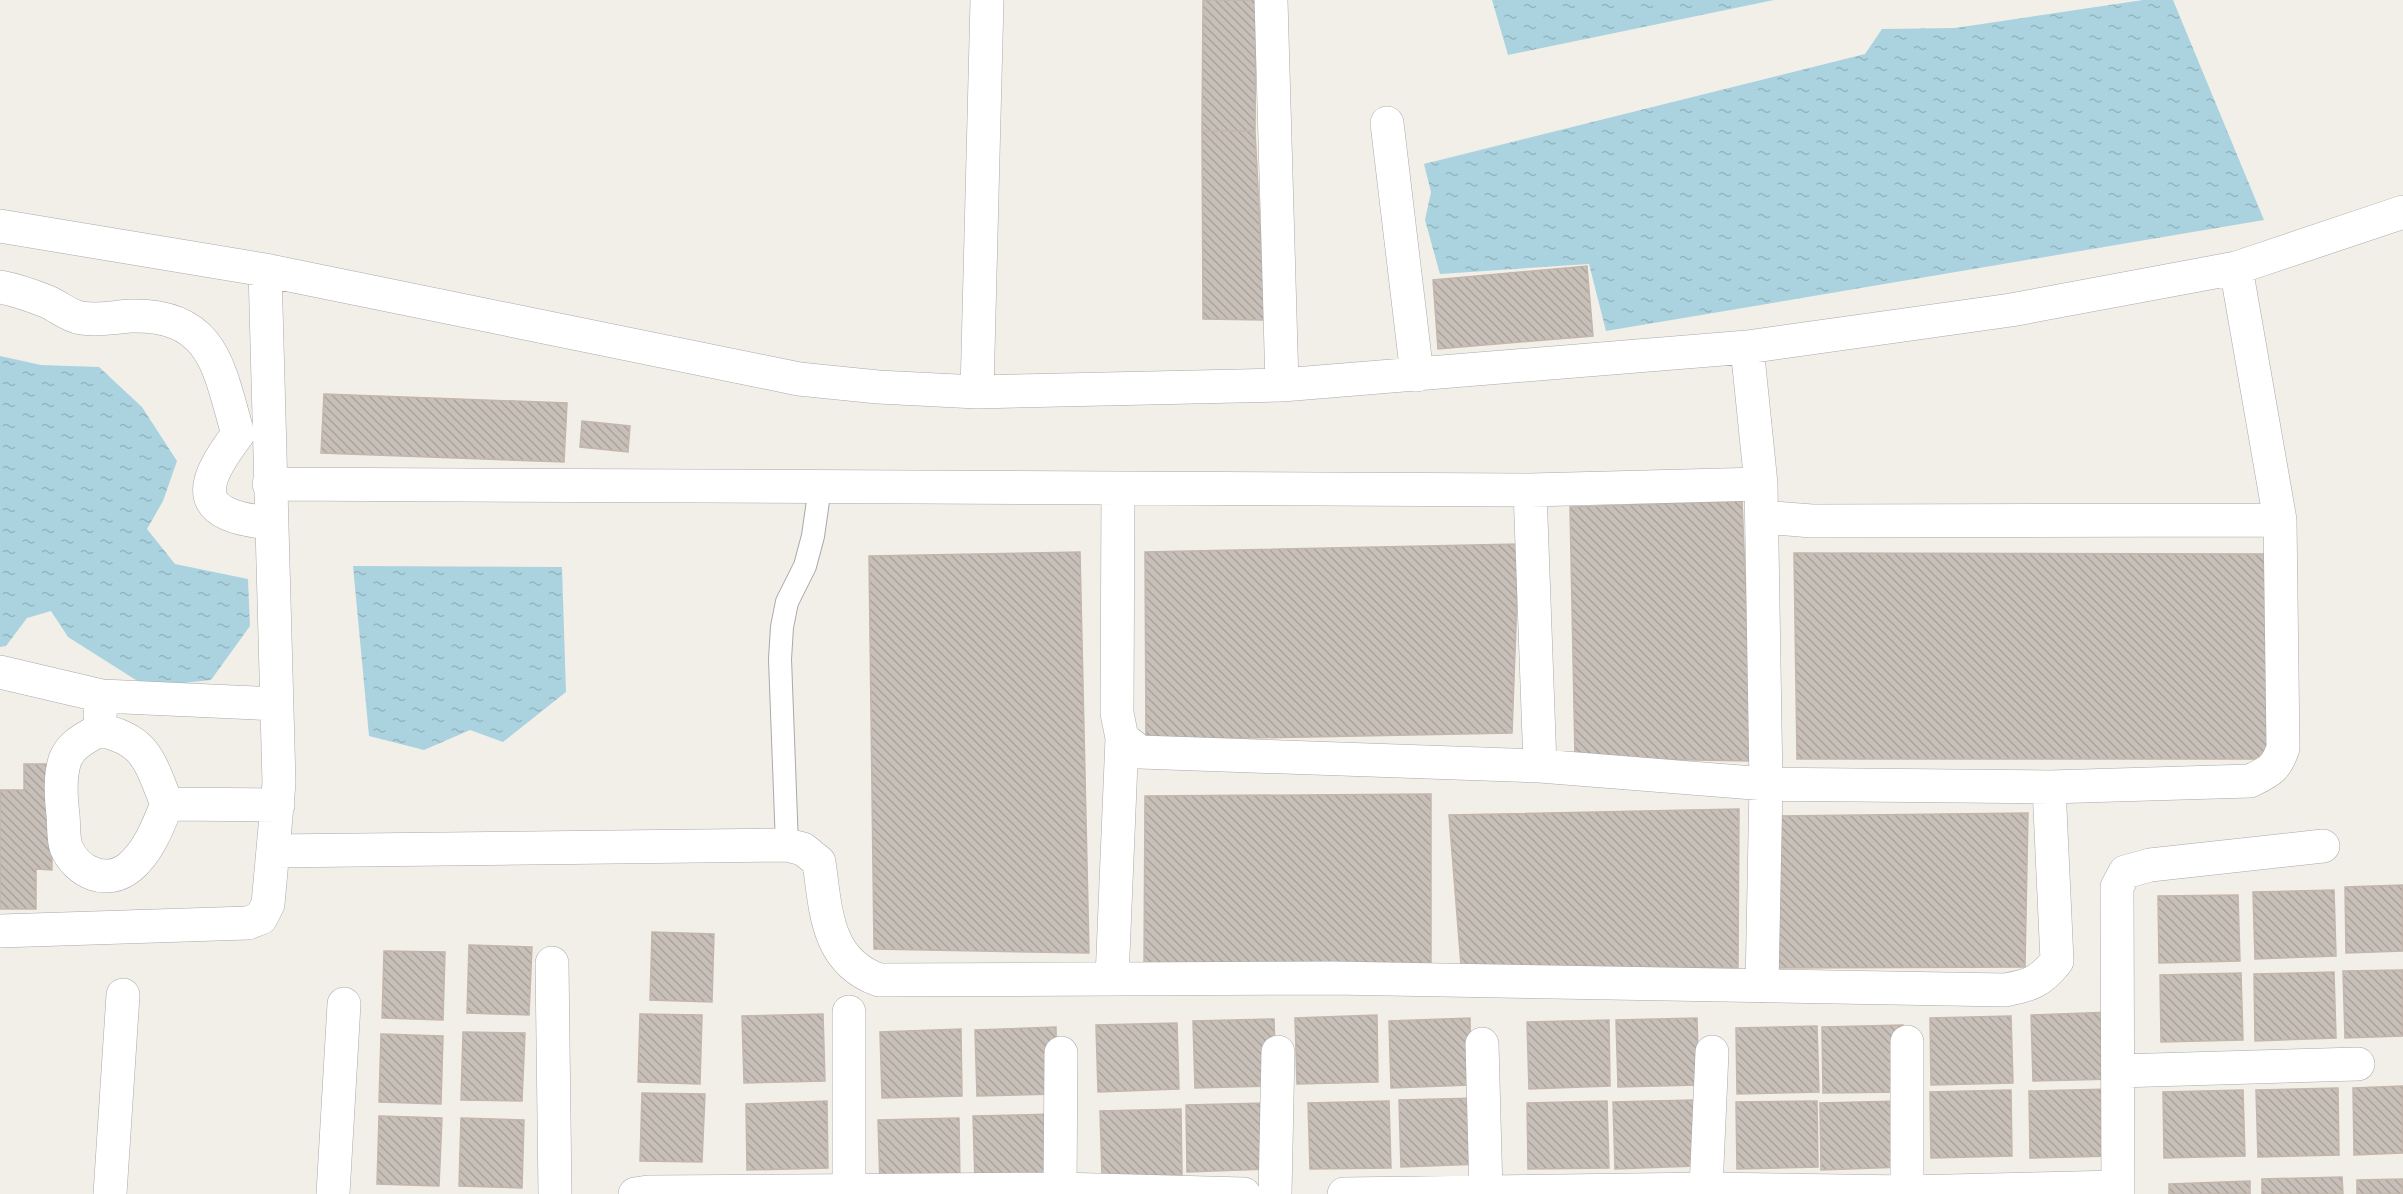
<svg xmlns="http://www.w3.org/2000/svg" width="2403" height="1194" viewBox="0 0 2403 1194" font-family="'Titillium Web',sans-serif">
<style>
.water{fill:url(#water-ripples)}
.building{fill:url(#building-back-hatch);stroke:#c4b6ab;stroke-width:1.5}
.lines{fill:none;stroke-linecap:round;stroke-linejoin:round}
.lane-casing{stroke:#a9a9a9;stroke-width:24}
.street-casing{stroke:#a9a9a9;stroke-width:34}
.lane{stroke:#fff;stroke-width:22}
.street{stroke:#fff;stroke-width:33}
</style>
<defs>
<pattern id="water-ripples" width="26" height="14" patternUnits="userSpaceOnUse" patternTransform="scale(1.5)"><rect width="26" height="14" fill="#aad3df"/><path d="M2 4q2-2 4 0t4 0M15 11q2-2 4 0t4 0" fill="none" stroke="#92b5bf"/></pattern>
<pattern id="building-back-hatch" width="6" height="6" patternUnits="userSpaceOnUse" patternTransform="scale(1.5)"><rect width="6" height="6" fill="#c7bfb8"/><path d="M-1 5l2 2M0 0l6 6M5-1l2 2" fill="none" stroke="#aba49e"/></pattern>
</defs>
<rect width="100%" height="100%" fill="#f2efe9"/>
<path class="water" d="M1492,0h282l-266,55z
M2143,0h30l91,220 -658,111 -17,-67 -149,10 -15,-54 6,-28 -7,-28 441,-110 17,-25 73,-1z
M0,356l41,9 58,2 43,40 35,54 -14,40 -16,28 28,35 73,15 2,47 -39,54 -64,7 -79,-50 -17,-26 -24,7 -21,28 -6,1z
M353,566l209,1 4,125 -63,50 -33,-12 -46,20 -55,-14z"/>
<path class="building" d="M1203,0h53l-1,131h-53z
M1202,131h53l10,189 -62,-1z
M1587,266l6,70 -155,13 -5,-69z
M324,394l243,9 -3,59 -243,-9z
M582,421l48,5 -2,26 -48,-5z
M1742,501l11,260 -178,-3 -5,-251z
M1519,544l-7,189 -366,7 -1,-188z
M1080,552l9,401 -215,-4 -5,-393z
M1794,553l473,1 4,205h-474z
M24,764h27l1,106 -16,-1v40h-36v-119h24z
M1431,794v172l-287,1 1,-171z
M1739,809l-1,159 -277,-3 -12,-150z
M2028,813l-3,154 -250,1 -6,-152z
M2403,885v66l-57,2 -1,-66z
M2334,890l2,66 -81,3 -2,-67z
M2238,895l2,66 -81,2 -1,-67z
M652,932l62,2 -2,68 -62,-2z
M469,945l63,2 -3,68 -62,-2z
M384,951l61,1 -2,68 -61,-2z
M2403,970v66l-58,2 -2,-67z
M2334,972l2,66 -81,3 -1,-67z
M2241,973l2,67 -82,2 -1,-67z
M2112,1012l2,67 -81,2 -2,-66z
M640,1014l62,1 -2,69 -62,-2z
M823,1014l2,67 -81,2 -2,-67z
M1377,1015l1,67 -81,2 -2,-66z
M2011,1016l2,67 -82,2 -1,-67z
M1470,1018l1,67 -80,3 -2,-67z
M1697,1018l2,67 -81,2 -2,-67z
M1274,1019l2,67 -81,2 -2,-67z
M1609,1020l1,66 -81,3 -2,-67z
M1177,1023l2,66 -81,3 -2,-67z
M1903,1025l1,67 -81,1 -1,-66z
M1817,1026l2,66 -82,2 -1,-66z
M1056,1027l1,67 -80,2 -2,-66z
M961,1029l1,67 -80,2 -2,-66z
M463,1032l62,1 -3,68 -61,-1z
M381,1034l62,2 -2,68 -62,-2z
M2403,1086v67l-49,2 -1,-67z
M2338,1088l1,67 -81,2 -2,-67z
M2110,1089l2,67 -82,2 -1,-67z
M2011,1090l1,66 -81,2 -1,-66z
M2243,1090l2,66 -81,2 -1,-66z
M642,1093l63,1 -3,68 -62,-1z
M1479,1098l2,66 -80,3 -2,-67z
M1694,1100l1,66 -80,3 -2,-67z
M827,1101l1,67 -81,2 -1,-66z
M1389,1101l2,67 -81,1 -2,-66z
M1607,1101l2,67 -81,1 -1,-66z
M1817,1101l1,66 -81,2 -1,-67z
M1901,1101l1,66 -81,3 -1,-67z
M1266,1103l2,66 -81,3 -1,-67z
M1181,1109l1,66 -80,2 -2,-66z
M1054,1114l2,66 -81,2 -2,-66z
M379,1116l63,2 -3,68 -62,-2z
M461,1118l63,2 -2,68 -63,-2z
M959,1118l1,66 -80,2 -2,-66z
M2342,1177l1,17h-81v-15z
M2403,1179v15h-46v-14z
M2250,1181v13h-81v-10z"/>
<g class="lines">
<defs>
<path id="lane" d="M787,845l-7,-186 2,-32 5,-25 18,-36 8,-30 7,-49"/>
<path id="street" d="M1271,0l11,385
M1387,123l30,252
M0,226l265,44 534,109 79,8 99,5 305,-7 465,-38 264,-37 225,-42 167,-56
M0,287c16,3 33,9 48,15 11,5 21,14 33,16 18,3 32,-1 50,-2 84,-2 88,54 107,118 -41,54 -44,82 33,89
M1747,347l14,137 5,300 -4,202
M977,392l10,-392
M269,484l1261,6 231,-6
M1118,488l-1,225 5,25 18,14 400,14 226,18 283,3 201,-6c20,-10 26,-12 33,-33l-3,-228 -44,-252
M1530,490l10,276
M1762,517l50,4 468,-1
M0,672l102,24 -2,20
M102,696l174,8
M99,730c48,9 51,33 68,74 -9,22 -18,47 -37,63 -23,19 -53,6 -64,-20 -3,-9 -2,-22 -3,-32 -2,-16 -3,-40 2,-55 6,-16 21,-22 34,-30z
M167,804l111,1
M273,851l514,-6 16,4 16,13c7,49 7,99 60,118l454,-2 672,12c26,-5 35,-8 52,-29l-8,-174
M0,931l248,-8 13,-5 7,-14 11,-121 -14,-513
M552,963l3,231
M1112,979l10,-241
M1482,1044l4,148
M2118,1071l240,-7
M1060,1189l1,-136
M1706,1189l6,-137
M849,1191v-179
M1907,1192v-150
M110,1194l13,-199
M333,1194l11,-190
M635,1194l13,-2 412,-3 184,5
M1275,1194l3,-142
M1344,1194l362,-5 201,3 211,-5
M2118,1194l-1,-307 8,-15 25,-7 173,-19"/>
</defs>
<use href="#lane" class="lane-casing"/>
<use href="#street" class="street-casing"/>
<use href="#lane" class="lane"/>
<use href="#street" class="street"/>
</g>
</svg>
